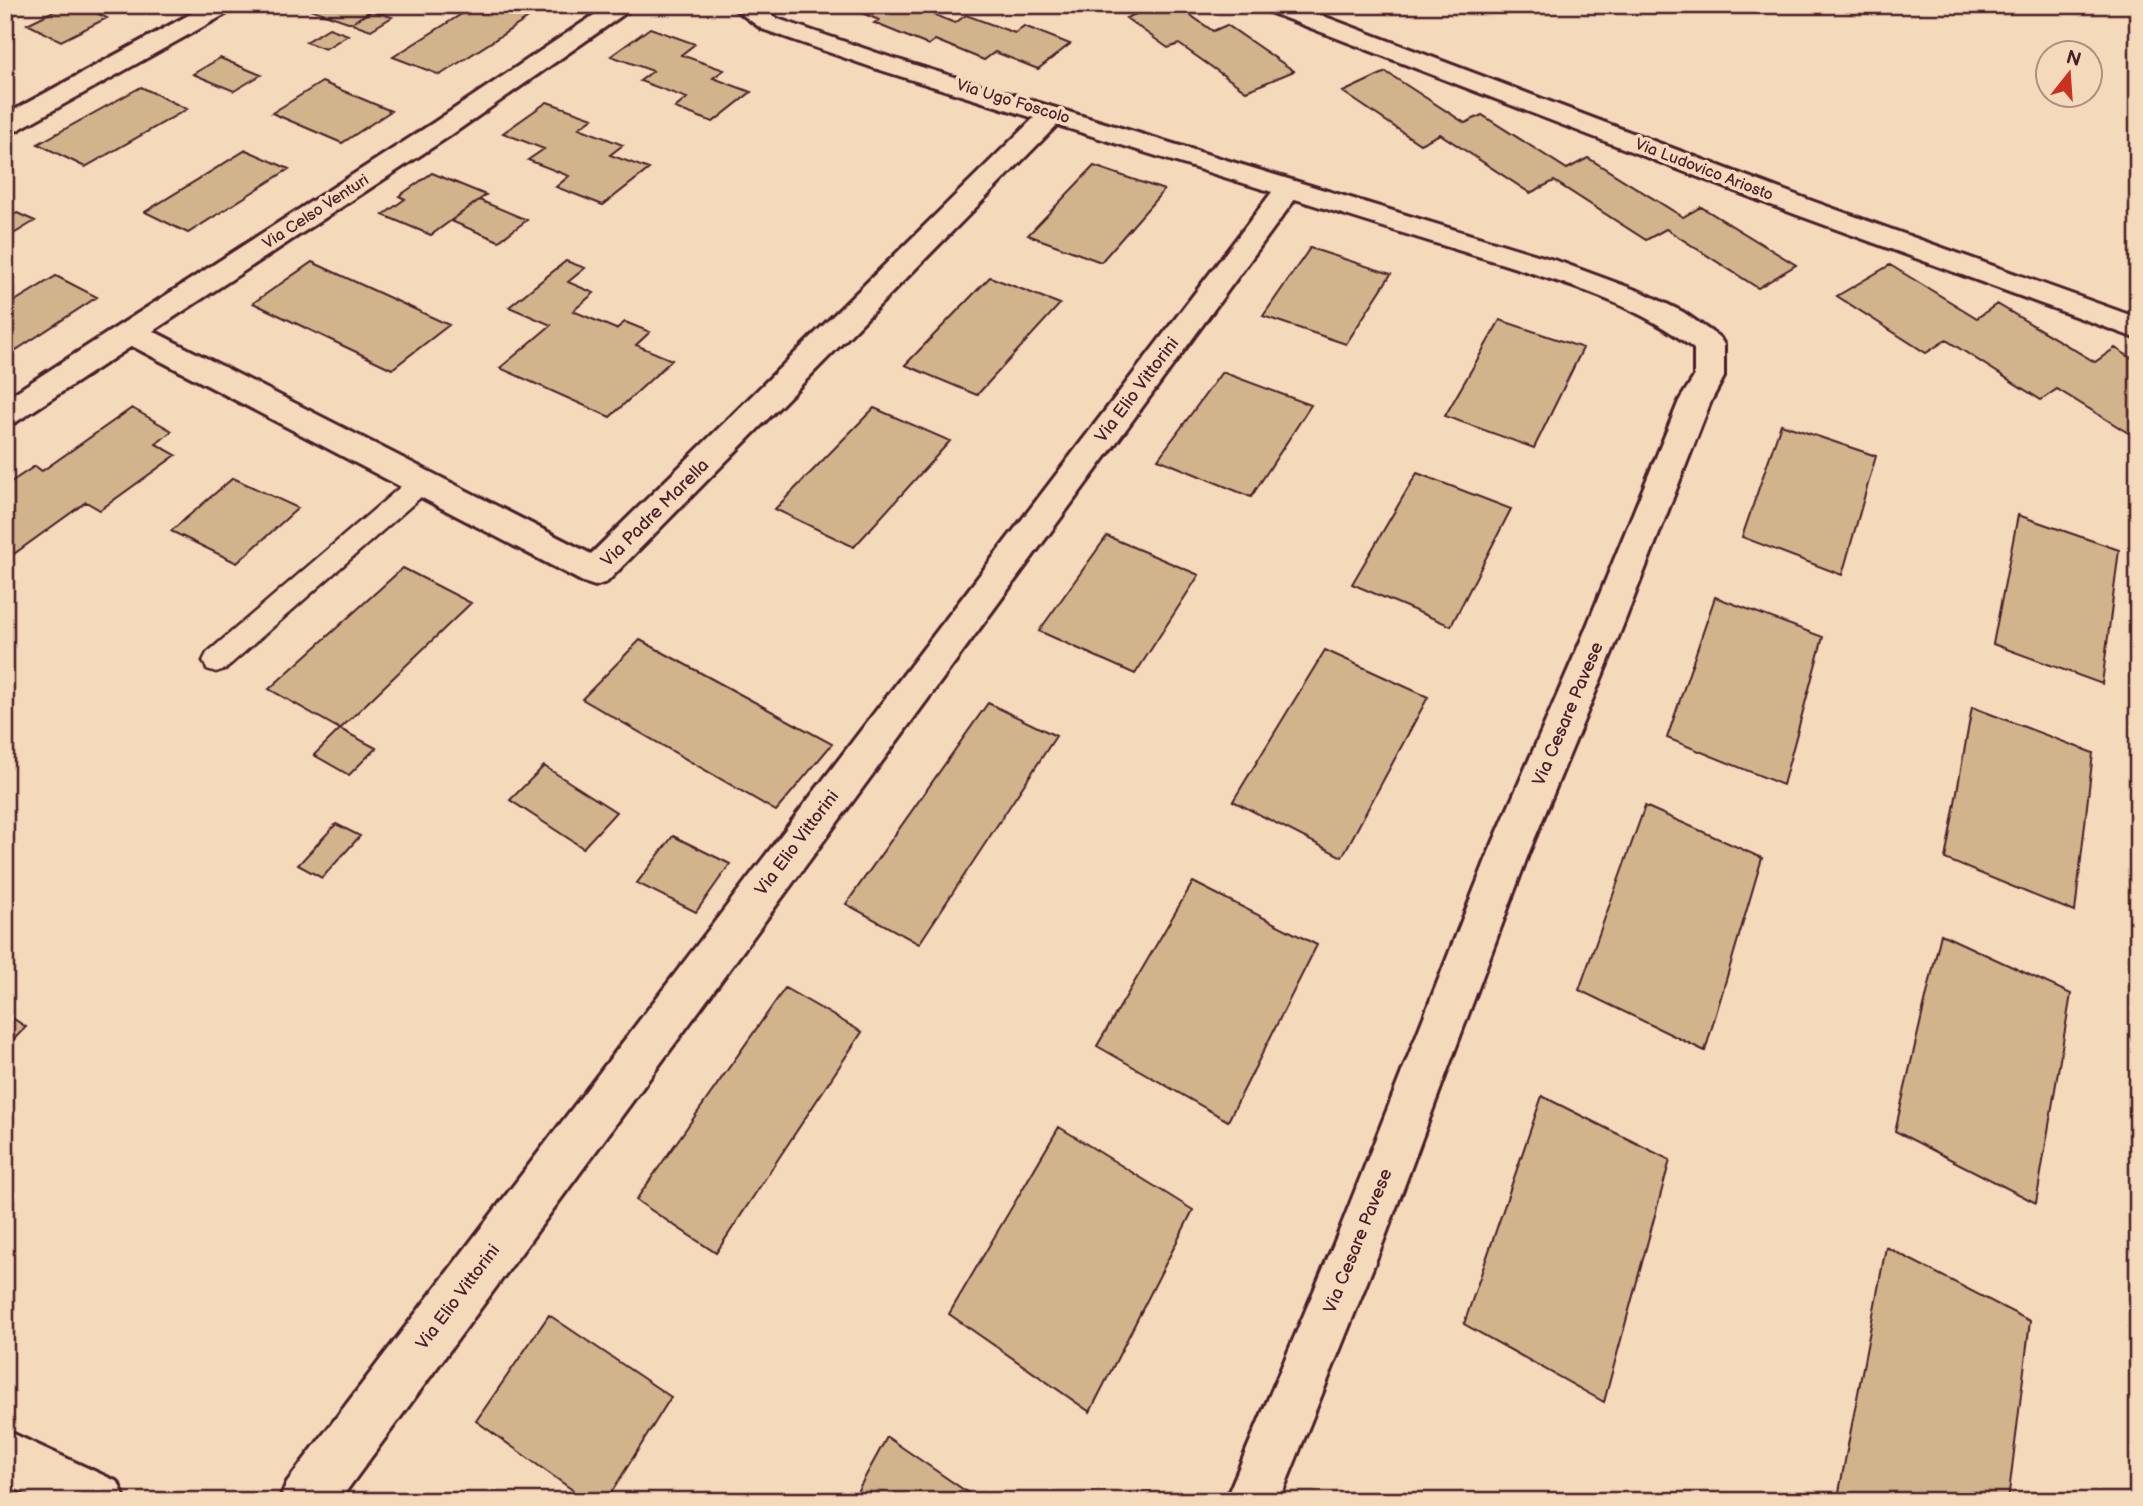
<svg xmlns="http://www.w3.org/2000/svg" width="2143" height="1506" viewBox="0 0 2143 1506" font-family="'Balsamiq Sans',sans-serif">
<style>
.building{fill:#d2b48c;stroke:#4a1f2b;stroke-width:2}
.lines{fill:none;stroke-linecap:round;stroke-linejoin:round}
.lane-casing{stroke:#4a1f2b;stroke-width:5}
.street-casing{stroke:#4a1f2b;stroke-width:6}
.secondary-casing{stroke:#4a1f2b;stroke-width:6}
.lane{fill:#f5d9bb;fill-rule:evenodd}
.street{fill:#f5d9bb;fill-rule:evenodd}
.secondary{fill:#f5d9bb;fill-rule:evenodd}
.labels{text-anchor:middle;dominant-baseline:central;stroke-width:7;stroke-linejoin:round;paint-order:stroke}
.far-street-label{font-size:16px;fill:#4a1f2b;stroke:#f5d9bb}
.street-label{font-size:18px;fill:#4a1f2b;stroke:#f5d9bb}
</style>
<rect width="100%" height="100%" fill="#f5d9bb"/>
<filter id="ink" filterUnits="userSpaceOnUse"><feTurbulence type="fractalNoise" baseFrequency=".0143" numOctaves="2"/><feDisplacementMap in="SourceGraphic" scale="14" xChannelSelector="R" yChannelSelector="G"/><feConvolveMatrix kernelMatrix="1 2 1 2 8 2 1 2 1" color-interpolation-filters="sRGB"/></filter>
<g filter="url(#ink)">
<path class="building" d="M66,5h14l27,13 -46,23 -34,-17z
M298,5h82l-29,18z
M476,5l71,1 -107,69 -47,-18z
M842,5h68l45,18 11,-8 49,18 9,-7 46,18 -32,25 -43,-17 -11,8 -49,-20 -7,5 -54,-22 5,-3z
M1158,5h18l37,26 14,-6 67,46 -48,20 -67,-47 -11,4 -42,-30z
M372,11l20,6 -21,13 -20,-7z
M329,28l19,7 -23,14 -19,-7z
M650,28l45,16 -14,11 43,15 -11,8 38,14 -38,30 -38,-14 12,-10 -47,-17 13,-10 -42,-15z
M220,58l41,17 -27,16 -41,-17z
M1386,72l79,51 17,-8 85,54 21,-11 95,59 18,-10 95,58 -38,23 -92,-59 -20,11 -92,-59 -24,12 -90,-59 -20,10 -77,-52z
M322,82l69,29 -49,32 -70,-30z
M141,87l46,22 -102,58 -47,-23z
M547,102l46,16 -14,10 44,17 -13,10 39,14 -46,36 -47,-18 13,-11 -41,-16 16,-11 -41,-16z
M246,150l43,19 -101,64 -43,-21z
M1094,166l70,24 -63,72 -73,-27z
M432,173l54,22 -55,40 -48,-20 22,-16 -6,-3z
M479,200l48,20 -28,21 -48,-20z
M17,213l18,8 -30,18v-19z
M1310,248l81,26 -45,70 -83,-28z
M566,261l19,7 -17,14 26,11 -21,18 43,18 9,-7 25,10 -14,13 36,15 -62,57 -110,-49 51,-43 -42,-18z
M312,262l137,63 -57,44 -139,-66z
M1890,265l87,53 20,-14 98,58 20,-14 23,14v77l-81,-50 -16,11 -95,-60 -20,13 -89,-57z
M56,276l41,21 -84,55 -8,-5v-40z
M990,277l70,27 -83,91 -72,-30z
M1500,320l83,28 -49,100 -89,-32z
M1222,372l89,33 -60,92 -93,-38z
M132,408l40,23 -16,13 20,11 -76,55 -14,-8 -75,54 -6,-3v-67l30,-20 7,5z
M874,408l76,33 -96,106 -79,-38z
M1781,424l95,32 -34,119 -100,-38z
M1417,473l94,36 -60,117 -99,-42z
M233,478l65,30 -61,55 -66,-32z
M2018,515l101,35 -17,134 -109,-40z
M1107,536l92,39 -64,99 -96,-43z
M403,568l68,35 -131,126 -71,-40z
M1715,597l108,40 -40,148 -116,-47z
M640,640l192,104 -56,67 -194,-112z
M1325,650l103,47 -86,160 -109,-56z
M988,703l68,33 -137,208 -73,-40z
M1972,707l121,46 -18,159 -130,-53z
M340,729l36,19 -27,27 -35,-20z
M544,766l72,46 -33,36 -73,-48z
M1645,806l117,52 -57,193 -126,-61z
M336,824l24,12 -38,42 -24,-13z
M673,836l57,28 -34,48 -59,-29z
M1193,882l124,63 -89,176 -131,-75z
M1941,934l130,60 -35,209 -141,-72z
M785,988l77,44 -146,221 -80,-53z
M5,1013l21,14 -21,21z
M1542,1096l128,64 -66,242 -140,-78z
M1059,1127l134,83 -103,202 -141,-98z
M1886,1247l144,74 -22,180h-154l-15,-9z
M549,1315l122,82 -65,104h-18l-112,-80z
M887,1437l93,64h-128z"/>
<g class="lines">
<defs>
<path id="lane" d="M421,474l9,3 3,6 -3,6 -205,180 -9,3 -9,-3 -4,-8 4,-8 205,-176z"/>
<path id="street" d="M207,5h30l-4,5 -219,122 -9,2v-19z
M609,5h28l-186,130 -298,196 438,223 443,-436 -160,-50 -112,-39 -33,-24h28l21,14 114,39 668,204 84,31 39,19 37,26 4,7v32l-13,24 -93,237 -89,214 -145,388 -105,261h-54l113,-267 151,-382 93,-214 97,-237 15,-24v-28c-60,-48 -138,-68 -210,-91 -63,-19 -126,-39 -189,-59l-956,1302h-60l8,-19 985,-1290 -215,-67 -450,457 -12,4 -12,-4 -451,-236 -116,76 -11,3v-26l428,-276z
M1260,5h34l518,196 326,117v21l-346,-126 -528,-203z"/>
<path id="secondary" d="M5,1430l113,52 8,19h-85l-36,-17z"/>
</defs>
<use href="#lane" class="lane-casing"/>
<use href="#street" class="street-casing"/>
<use href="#secondary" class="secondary-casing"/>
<use href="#lane" class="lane"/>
<use href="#street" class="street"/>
<use href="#secondary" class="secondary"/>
</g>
</g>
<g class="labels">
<g class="far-street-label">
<text transform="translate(1013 102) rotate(17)">Via Ugo Foscolo</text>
<text transform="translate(1704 170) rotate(21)">Via Ludovico Ariosto</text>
<text transform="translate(316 212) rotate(-33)">Via Celso Venturi</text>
</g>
<g class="street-label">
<text transform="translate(1137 390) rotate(-53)">Via Elio Vittorini</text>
<text transform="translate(655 513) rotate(-45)">Via Padre Marella</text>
<text transform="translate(1568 714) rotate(-67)">Via Cesare Pavese</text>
<text transform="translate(797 843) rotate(-53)">Via Elio Vittorini</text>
<text transform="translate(1358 1241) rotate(-68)">Via Cesare Pavese</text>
<text transform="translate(458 1297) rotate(-53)">Via Elio Vittorini</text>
</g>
</g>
<rect width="2143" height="1506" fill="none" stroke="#f5d9bb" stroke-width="28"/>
<rect x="14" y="14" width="2115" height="1478" fill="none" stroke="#4a1f2b" stroke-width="2.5" filter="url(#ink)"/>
<g transform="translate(2069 74) rotate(17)"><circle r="33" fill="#f5d9bb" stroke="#b18f81" stroke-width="2"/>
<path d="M0-5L12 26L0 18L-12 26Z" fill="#c8321e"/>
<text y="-10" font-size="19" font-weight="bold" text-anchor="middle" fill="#4a1f2b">N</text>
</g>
</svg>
